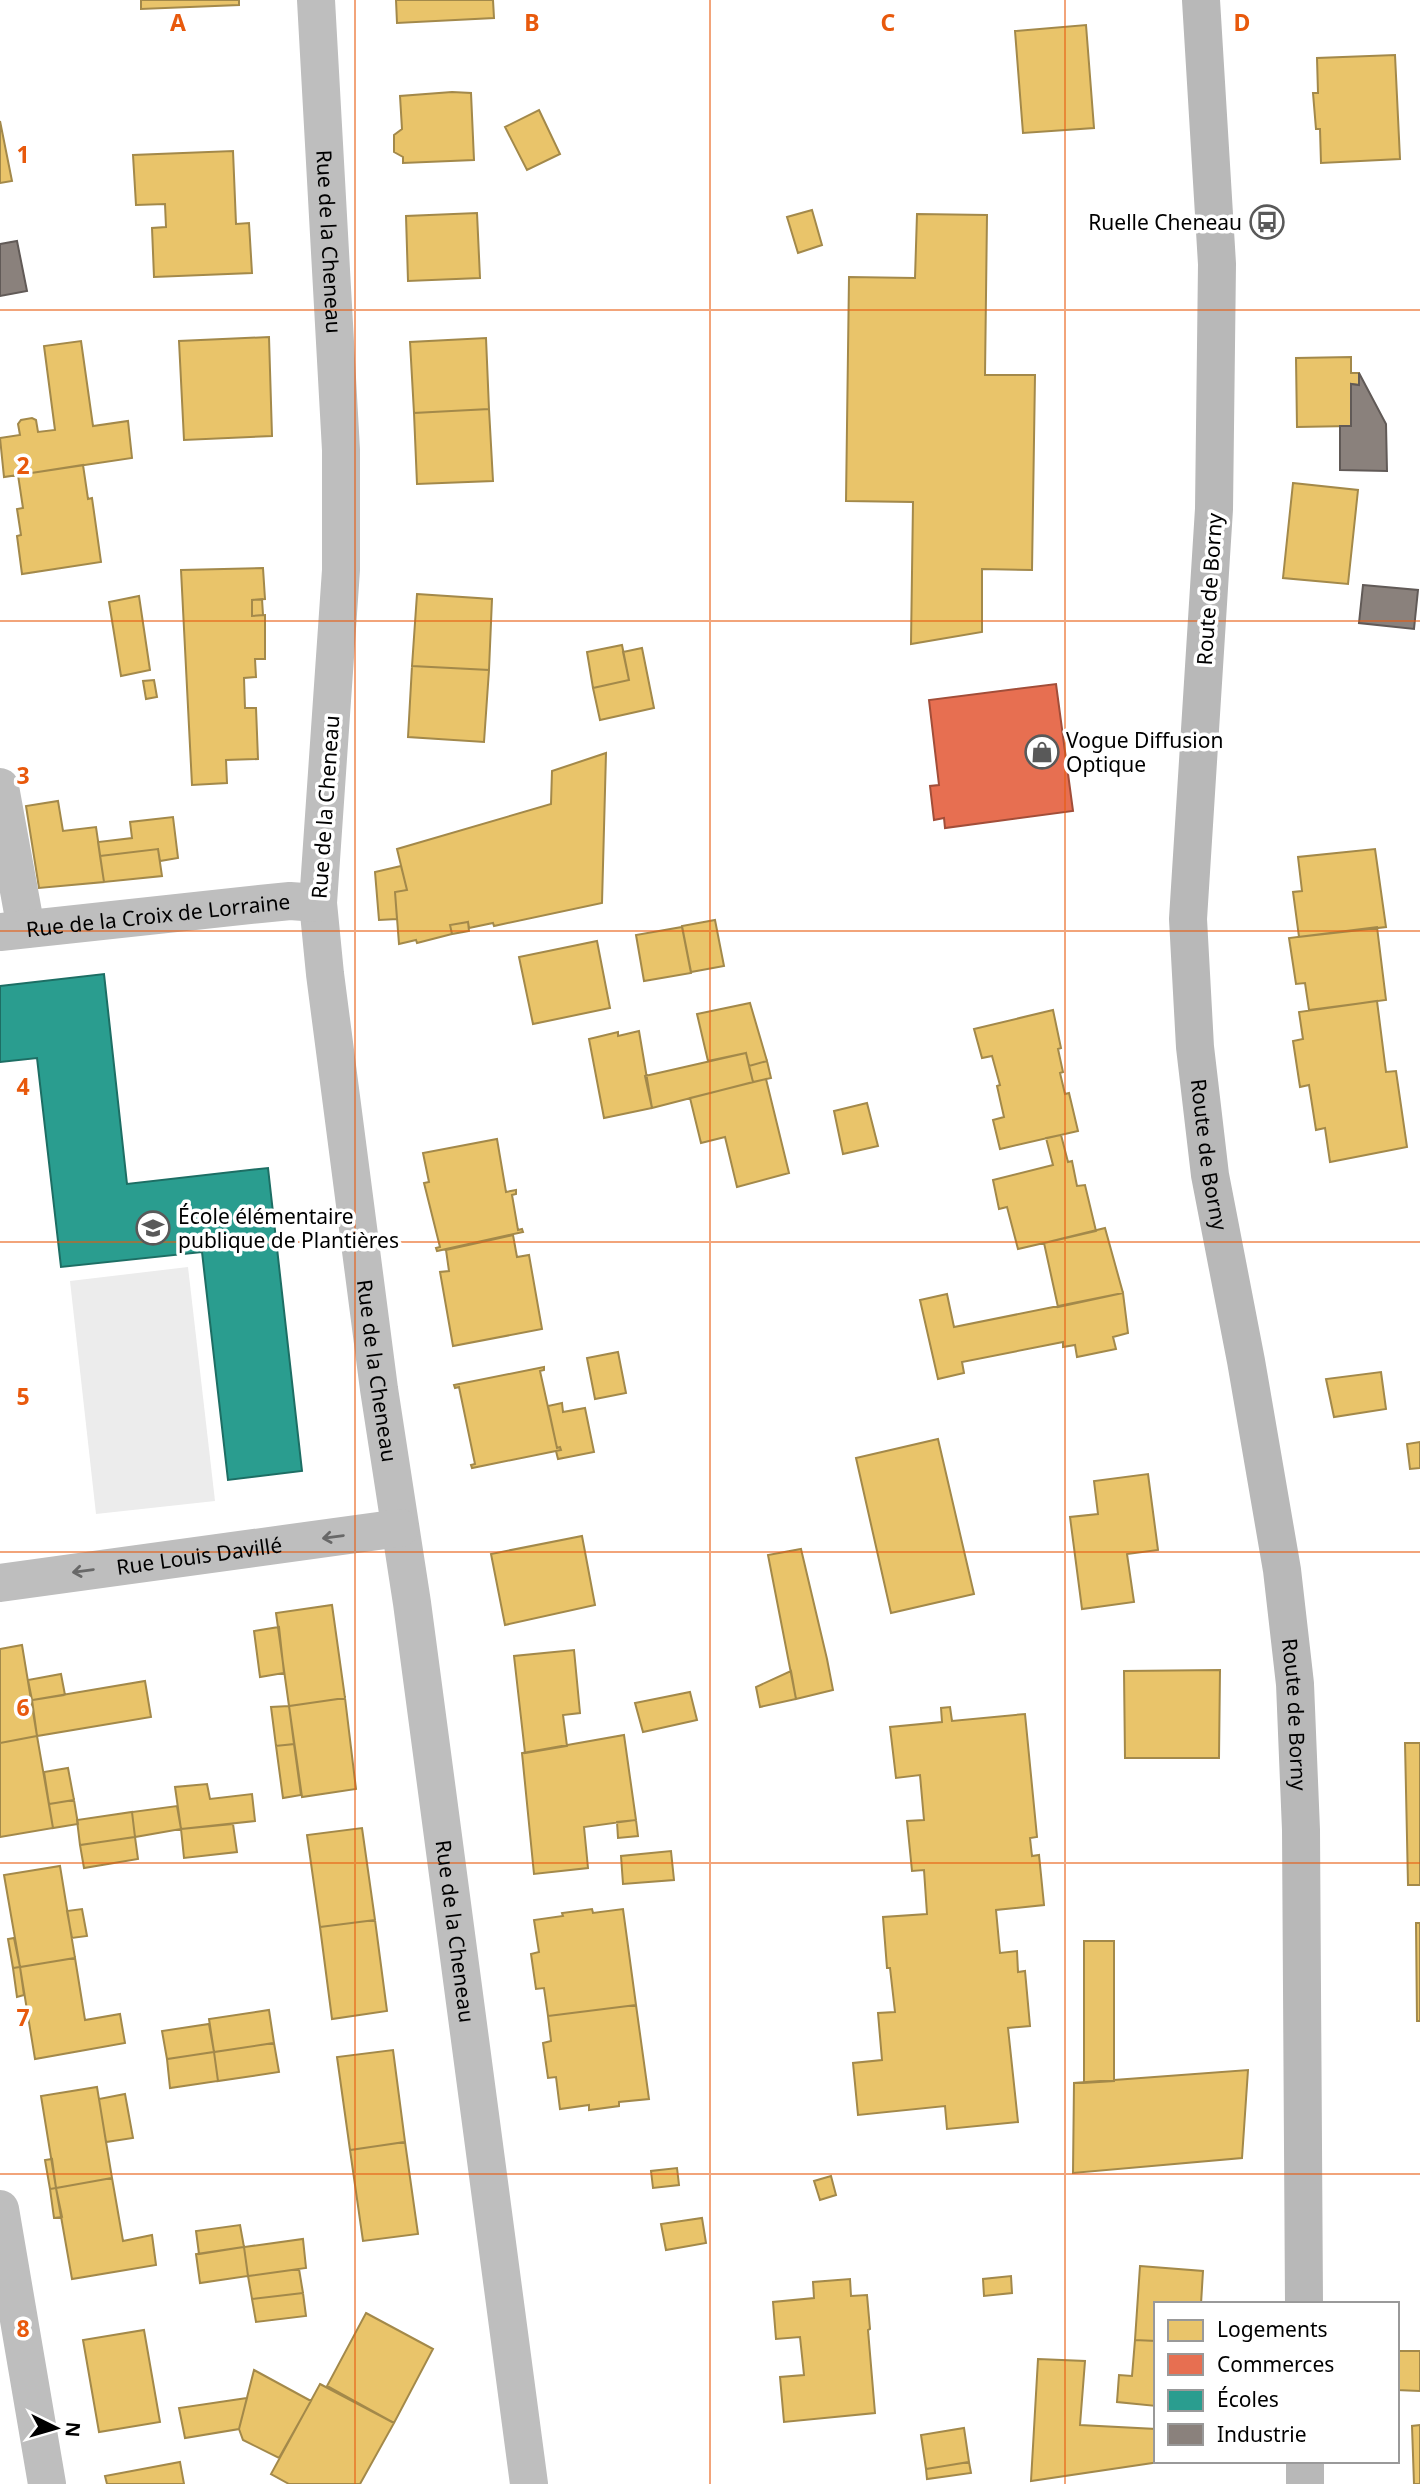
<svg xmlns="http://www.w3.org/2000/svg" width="1420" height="2484" viewBox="0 0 1420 2484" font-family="'Noto Sans',sans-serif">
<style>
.green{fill:#ececec}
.homes{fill:#e9c46a;stroke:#a3894a;stroke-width:2}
.shops{fill:#e76f51;stroke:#a24e39;stroke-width:2}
.schools{fill:#2a9d8f;stroke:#1d6e64;stroke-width:2}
.industry{fill:#8a817c;stroke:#615a57;stroke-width:2}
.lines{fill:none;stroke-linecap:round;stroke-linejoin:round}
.street{stroke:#bebebe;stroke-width:38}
.secondary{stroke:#b8b8b8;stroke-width:38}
.oneway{stroke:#686868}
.grid{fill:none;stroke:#e8590c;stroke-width:2;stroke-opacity:0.55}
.labels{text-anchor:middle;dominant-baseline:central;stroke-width:7;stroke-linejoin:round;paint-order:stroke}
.poi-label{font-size:21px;fill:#000;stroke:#fff;text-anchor:start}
.street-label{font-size:21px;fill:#000;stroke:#fff}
.grid-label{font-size:23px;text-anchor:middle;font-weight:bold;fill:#e8590c;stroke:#fff;stroke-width:7;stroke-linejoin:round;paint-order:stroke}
</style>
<rect width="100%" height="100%" fill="#fff"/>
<path class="green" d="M188,1267l27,234 -119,13 -26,-233z"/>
<path class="homes" d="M141,0h98v5l-98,4z
M396,0h97l1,18 -97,5z
M1086,25l8,103 -71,5 -8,-102z
M1395,55l5,104 -79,4 -1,-34h-4l-3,-36h5l-1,-35z
M452,92l19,1 3,67 -71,3v-6l-9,-5v-17l8,-6 -2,-33z
M539,110l21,44 -33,16 -22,-43z
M0,121l12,60 -12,2z
M233,151l3,73 13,-1 3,50 -98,4 -2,-49 14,-1 -1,-23 -29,1 -3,-50z
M812,210l10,35 -24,8 -11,-36z
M477,213l3,65 -72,3 -2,-65z
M917,214l70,1 -2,160h50l-3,195 -50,-1v63l-71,12 2,-142 -67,-1 3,-224 66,1z
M269,337l3,99 -88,4 -5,-99z
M486,338l3,71 -75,4 -4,-71z
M81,341l12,85 35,-5 4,37 -128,19 -4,-39 20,-3 -2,-11 3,-4 11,-2 4,2 2,12 17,-2 -11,-84z
M1351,357v16h8v12l-8,-1v42l-54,1 -1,-69z
M489,409l4,72 -76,3 -3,-71z
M83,465l5,34 4,-1 9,64 -79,12 -5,-38 4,-1 -4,-26 6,-1 -5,-33z
M1293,483l65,7 -10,94 -65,-6z
M263,568l2,31 -13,1v16l13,-1v44h-10l1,18 -12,1 1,30h11l2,51 -32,1 1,23 -35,2 -11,-215z
M417,594l75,5 -3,71 -77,-4z
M139,596l11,74 -29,6 -12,-74z
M262,599l1,16 -11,1v-16z
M622,645l7,35 -36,8 -6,-36z
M642,648l12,60 -54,12 -7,-32 36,-8 -6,-28z
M412,666l77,4 -5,72 -76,-5z
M154,680l3,17 -11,2 -3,-18z
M606,753l-4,150 -108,23 -1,-3 -24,5 -1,-6 -18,3 2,9 -35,9 -1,-3 -17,4 -4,-52 12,-2 -10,-41 154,-45 1,-33z
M58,801l5,30 33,-4 8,55 -65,6 -13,-82z
M173,817l5,41 -18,3 -2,-12 -58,7 -2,-14 34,-4 -2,-16z
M158,849l4,27 -58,6 -4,-26z
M1375,849l11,78 -87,10 -6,-45 9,-1 -4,-34z
M401,866l6,24 -12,2 2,27 -18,1 -4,-48z
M715,920l9,46 -33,6 -9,-46z
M468,922l1,9 -17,3 -2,-9z
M682,927l9,46 -47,8 -8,-46z
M1377,927l9,73 -77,10 -4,-27 -9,1 -7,-46z
M597,941l13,67 -77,16 -14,-67z
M1377,1001l9,71 10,-1 11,76 -77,15 -5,-34 -9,2 -7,-45 -9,2 -7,-46 10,-2 -4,-27z
M750,1003l17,58 -18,5 -3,-13 -38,8 -11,-47z
M1053,1010l8,38 -3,1 5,23 -3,1 5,21 4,-1 9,38 -78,18 -7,-29 11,-3 -7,-31 3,-1 -8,-29 -10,2 -8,-29z
M639,1031l13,77 -48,10 -15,-79 29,-7v4z
M746,1053l7,29 -101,26 -7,-32z
M767,1061l4,17 -18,4 -4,-16z
M766,1079l23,94 -52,14 -12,-50 -24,6 -11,-45z
M867,1103l11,43 -35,8 -9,-43z
M1061,1135l7,27 4,-1 5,25 8,-1 11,46 -78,18 -11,-42 -8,2 -6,-29 60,-15 -7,-27z
M497,1139l9,53 10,-2v4l-4,1 6,35 4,-1 1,3 -86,19 -1,-3 4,-1 -16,-64 5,-1 -6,-29z
M1105,1228l18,65 -65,14 -14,-64z
M513,1235l4,22 12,-2 13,74 -89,17 -13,-74 9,-1 -3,-21z
M1123,1293l5,40 -15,4 3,12 -39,8 -2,-12 -12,2v-5l-101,20 2,11 -26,6 -18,-79 27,-6 7,33z
M618,1352l8,41 -31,6 -8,-41z
M544,1367v3l-4,1 17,77 3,-1 1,3 -89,18 -1,-3 4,-1 -16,-77 -4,1 -1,-3z
M1381,1372l5,37 -52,8 -8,-38z
M562,1403l1,9 22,-4 9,44 -36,7 -2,-8 5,-1 -1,-3 -3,1 -9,-42z
M938,1439l36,155 -83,19 -35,-155z
M1420,1442v26l-10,1 -3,-25z
M1148,1474l10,76 -31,4 7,48 -52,7 -12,-92 28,-3 -4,-33z
M582,1536l13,69 -90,20 -14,-71z
M801,1549l26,110 6,31 -37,9 -28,-144z
M332,1605l13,93 -56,8 -13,-93z
M279,1627l5,46 -24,4 -6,-46z
M22,1645l15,91 -37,7v-94z
M574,1650l6,63 -17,2 4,31 -42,7 -11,-97z
M1220,1670l-1,88h-94l-1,-87z
M791,1671l5,28 -36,8 -4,-20z
M61,1674l4,21 -33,5 -4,-20z
M145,1681l6,36 -114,19 -5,-36z
M690,1692l7,28 -54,12 -8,-29z
M345,1698l11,91 -54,8 -13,-91z
M289,1706l5,38 -18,2 -5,-39z
M950,1707l2,14 73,-7 12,123 -7,1 2,18 7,-1 5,50 -48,5 4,43 17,-2 1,21 7,-1 5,55 -22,2 10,94 -71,7 -2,-23 -87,9 -5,-52 29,-3 -4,-47 17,-1 -5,-44h-3l-4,-51 44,-3 -3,-44 -12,1 -5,-50 17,-1 -4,-45 -24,3 -6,-51 52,-5 -1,-14z
M624,1735l12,85 -52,7 4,41 -54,6 -12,-121z
M37,1736l16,92 -53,9v-94z
M1405,1743h15v142h-12z
M294,1744l7,51 -18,3 -7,-52z
M68,1768l6,32 -25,4 -5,-32z
M207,1784l3,15 42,-5 3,27 -74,8 -6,-42z
M74,1800l4,24 -25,4 -4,-24z
M177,1806l4,23 -46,8 -3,-25z
M132,1812l3,25 -55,8 -3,-25z
M636,1820l2,16 -20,2 -1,-16z
M233,1824l4,28 -53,6 -3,-29z
M362,1828l13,92 -55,7 -13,-92z
M135,1837l3,22 -54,9 -4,-23z
M671,1851l3,29 -51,4 -2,-28z
M60,1866l15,92 -55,9 -16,-92z
M82,1909l5,27 -15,2 -5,-27z
M592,1909l1,4 30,-4 13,96 -88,11 -4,-28 -8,1 -5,-35 8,-2 -5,-32 29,-4 -1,-3z
M375,1920l12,91 -55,8 -12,-92z
M1416,1923h4v98h-3z
M14,1938l6,29 -7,1 -5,-29z
M1084,1941h30v140l-30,2z
M75,1958l10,62 35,-6 5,29 -90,16 -15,-92z
M20,1967l4,28 -7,2 -4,-29z
M636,2005l13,94 -30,3v4l-30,4v-5l-29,4 -4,-32 -8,1 -5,-35 8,-2 -3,-25z
M269,2010l5,33 -60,9 -5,-33z
M209,2024l5,28 -47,7 -5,-28z
M274,2043l5,29 -61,9 -4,-29z
M393,2050l12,92 -55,8 -13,-93z
M214,2052l4,29 -48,7 -3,-29z
M1248,2070l-6,88 -169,15 1,-90z
M97,2087l15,91 -56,10 -15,-92z
M125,2094l8,44 -27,4 -7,-43z
M405,2142l13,92 -55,7 -13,-91z
M52,2159l4,29 -6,1 -5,-29z
M677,2168l2,17 -26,3 -2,-17z
M831,2176l5,19 -16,5 -6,-19z
M112,2178l11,63 29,-6 4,30 -84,14 -16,-91z
M56,2188l6,29 -8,1 -4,-29z
M702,2218l4,25 -40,7 -5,-26z
M240,2225l4,22 -45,7 -3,-23z
M303,2239l3,29 -58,8 -4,-29z
M244,2247l4,29 -48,7 -4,-29z
M1140,2266l63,5 -2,33h-45v37l-21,-1z
M299,2269l4,24 -51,6 -4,-23z
M1011,2276l1,17 -28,3 -1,-17z
M850,2279l1,17 16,-1 3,34 -2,1 7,83 -91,9 -4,-45 24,-2 -4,-38 -24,2 -3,-37 41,-4 -1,-16z
M303,2293l3,23 -50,6 -4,-23z
M366,2313l67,36 -39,74 -67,-37z
M144,2330l16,92 -61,10 -16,-92z
M1135,2340l21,1v65l-39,-4 2,-27 13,1z
M1397,2351h23v40l-23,-1z
M1038,2359l47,2 -5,64 76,4v32h10l-135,20z
M254,2370l57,31 -32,57 -36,-18 -4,-11z
M320,2384l74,39 -34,61h-71l-18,-10z
M247,2398l-8,31 -54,9 -6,-30z
M1420,2425v59h-6l-2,-58z
M964,2428l5,34 -43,7 -5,-34z
M180,2462l4,22h-77l-2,-8z
M969,2462l2,11 -44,6 -1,-10z"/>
<path class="shops" d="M1056,684l17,127 -128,17 -1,-10 -10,2 -4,-34 9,-1 -10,-85z"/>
<path class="schools" d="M104,974l23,210 141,-16 34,303 -74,9 -26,-228 -141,15 -24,-209 -37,4v-76z"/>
<path class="industry" d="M17,241l10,50 -27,5v-52z
M1359,373l27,51 1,47 -47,-1v-44h11v-42l8,1z
M1363,585l55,5 -4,39 -55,-6z"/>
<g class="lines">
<g class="street">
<path id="s1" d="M316,0l25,450v120l-23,333 7,71 54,415 33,214 117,881"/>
<path d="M0,787l26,142"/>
<path id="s2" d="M0,932l260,-28 30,-3 28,2"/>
<path id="s3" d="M0,1583l400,-55"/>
<path d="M0,2209l47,275"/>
</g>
<g class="secondary">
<path id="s4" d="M1201,0l16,264 -3,245 -26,410 7,128 15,128 36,186 36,209 13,114 6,146 3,474"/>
<path d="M1305,2461v23"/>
</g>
</g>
<defs><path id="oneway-shaft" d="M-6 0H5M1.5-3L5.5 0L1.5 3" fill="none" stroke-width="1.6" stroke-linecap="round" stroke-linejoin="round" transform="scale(1.75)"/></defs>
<g class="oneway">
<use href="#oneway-shaft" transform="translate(333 1537) rotate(172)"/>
<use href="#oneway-shaft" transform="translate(83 1571) rotate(172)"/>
</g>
<path class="grid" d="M355,0v2484M710,0v2484M1065,0v2484M0,310h1420M0,621h1420M0,931h1420M0,1242h1420M0,1552h1420M0,1863h1420M0,2174h1420"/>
<defs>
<symbol id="bus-ring" viewBox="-11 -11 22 22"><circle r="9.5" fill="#fff" stroke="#595959" stroke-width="1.5"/><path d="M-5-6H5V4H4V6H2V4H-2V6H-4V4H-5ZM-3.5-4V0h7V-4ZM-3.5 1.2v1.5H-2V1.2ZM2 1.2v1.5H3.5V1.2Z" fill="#595959"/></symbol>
<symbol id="shop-ring" viewBox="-11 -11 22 22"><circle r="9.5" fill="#fff" stroke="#595959" stroke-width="1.5"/><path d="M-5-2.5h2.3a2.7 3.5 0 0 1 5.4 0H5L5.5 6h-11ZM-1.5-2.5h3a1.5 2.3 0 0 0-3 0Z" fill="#595959"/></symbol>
<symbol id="school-ring" viewBox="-11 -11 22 22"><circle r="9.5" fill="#fff" stroke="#595959" stroke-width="1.5"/><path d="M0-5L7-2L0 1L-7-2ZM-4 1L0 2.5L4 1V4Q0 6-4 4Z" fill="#595959"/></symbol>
</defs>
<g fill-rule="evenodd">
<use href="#bus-ring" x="1248" y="203" width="38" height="38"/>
<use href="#shop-ring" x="1023" y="733" width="38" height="38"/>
<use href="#school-ring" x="134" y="1209" width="38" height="38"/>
</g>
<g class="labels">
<g class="poi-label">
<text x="1242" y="222" text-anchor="end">Ruelle Cheneau</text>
<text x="1066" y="740">Vogue Diffusion<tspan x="1066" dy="24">Optique</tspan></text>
<text x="178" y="1216">École élémentaire<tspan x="178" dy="24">publique de Plantières</tspan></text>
</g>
<g class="street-label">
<text stroke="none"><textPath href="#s1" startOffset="242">Rue de la Cheneau</textPath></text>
<text transform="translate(1209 589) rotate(-86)">Route de Borny</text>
<text transform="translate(325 807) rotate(-86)">Rue de la Cheneau</text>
<text stroke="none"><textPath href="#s2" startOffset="159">Rue de la Croix de Lorraine</textPath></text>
<text stroke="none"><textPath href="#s4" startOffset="1157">Route de Borny</textPath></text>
<text stroke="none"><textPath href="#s1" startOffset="1376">Rue de la Cheneau</textPath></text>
<text stroke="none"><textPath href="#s3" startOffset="201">Rue Louis Davillé</textPath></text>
<text stroke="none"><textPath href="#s4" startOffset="1724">Route de Borny</textPath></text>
<text stroke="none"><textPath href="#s1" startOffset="1942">Rue de la Cheneau</textPath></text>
</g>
</g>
<g class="grid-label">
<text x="178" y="31">A</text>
<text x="532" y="31">B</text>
<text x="888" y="31">C</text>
<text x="1242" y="31">D</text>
<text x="23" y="163">1</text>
<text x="23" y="474">2</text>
<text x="23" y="784">3</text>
<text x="23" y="1095">4</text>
<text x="23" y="1405">5</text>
<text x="23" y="1716">6</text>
<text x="23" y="2026">7</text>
<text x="23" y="2337">8</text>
</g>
<rect x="1154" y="2302" width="245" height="161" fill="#ffffff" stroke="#999999" stroke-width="2"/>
<rect x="1168" y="2320" width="35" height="21" fill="#e9c46a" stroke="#999999" stroke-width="2"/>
<text x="1217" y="2337" font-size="21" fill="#000000">Logements</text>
<rect x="1168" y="2354" width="35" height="21" fill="#e76f51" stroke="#999999" stroke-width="2"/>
<text x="1217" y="2372" font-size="21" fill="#000000">Commerces</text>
<rect x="1168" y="2390" width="35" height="21" fill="#2a9d8f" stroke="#999999" stroke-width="2"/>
<text x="1217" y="2407" font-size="21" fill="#000000">Écoles</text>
<rect x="1168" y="2424" width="35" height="21" fill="#8a817c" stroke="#999999" stroke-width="2"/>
<text x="1217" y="2442" font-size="21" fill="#000000">Industrie</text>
<g transform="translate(56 2428) rotate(95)" stroke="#ffffff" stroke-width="5" paint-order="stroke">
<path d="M0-5L12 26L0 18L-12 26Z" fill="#000000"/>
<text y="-10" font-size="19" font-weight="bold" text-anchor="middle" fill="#000000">N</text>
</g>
</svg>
